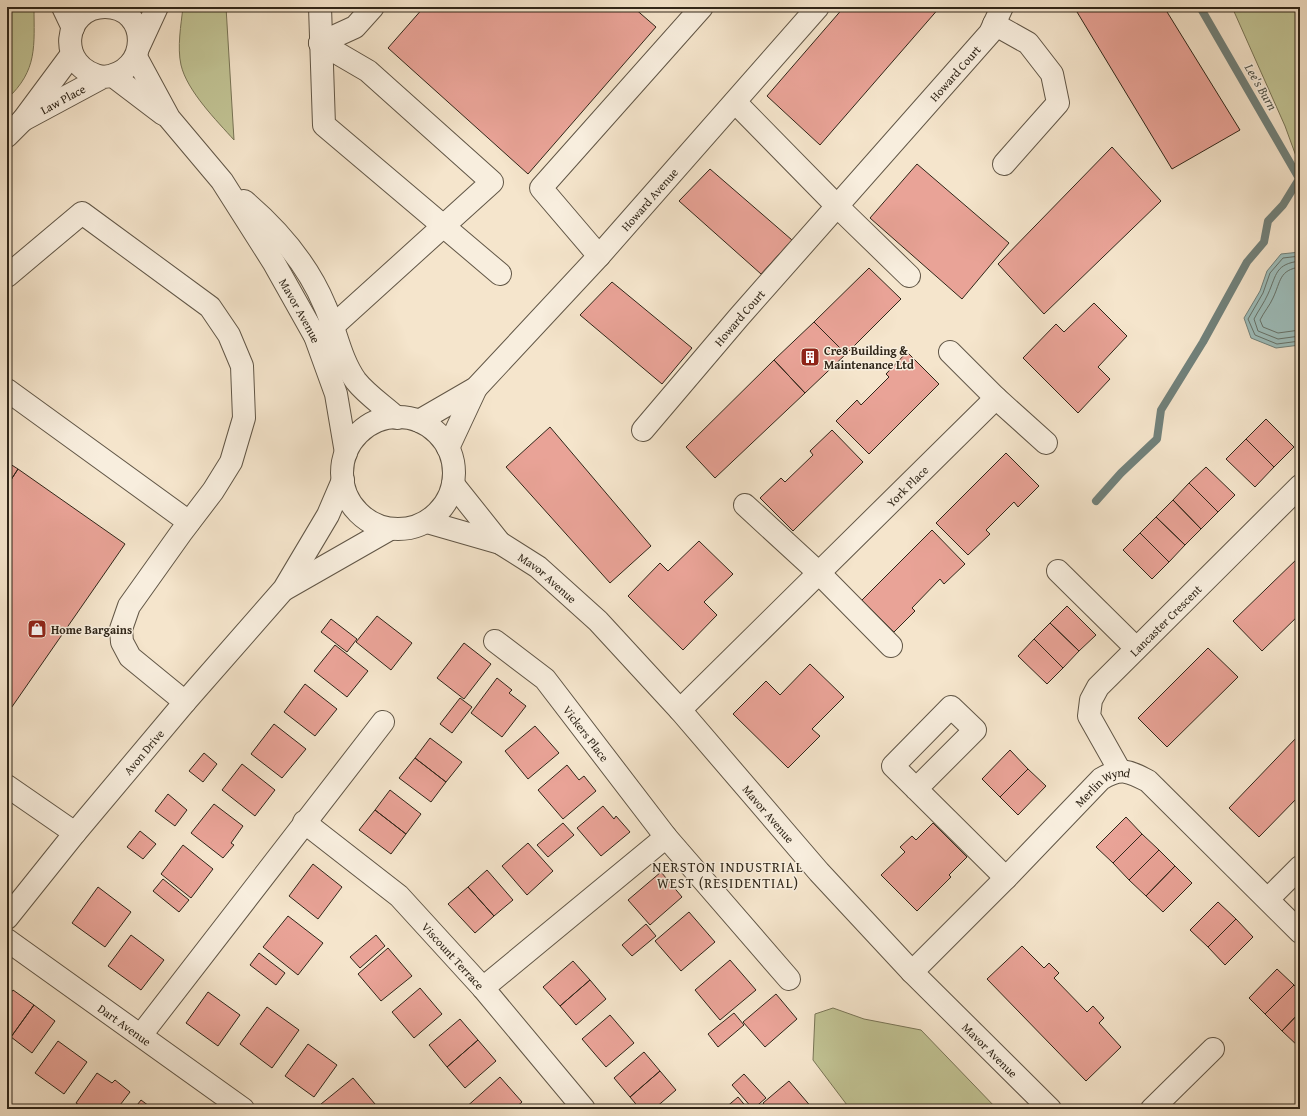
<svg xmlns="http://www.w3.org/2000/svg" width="1307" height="1116" viewBox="0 0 1307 1116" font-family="'Gentium Book Plus',serif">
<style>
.green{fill:#c1c394;stroke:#787456}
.water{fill:#9dbebc;stroke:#71817b}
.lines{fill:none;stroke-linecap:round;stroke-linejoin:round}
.shore{stroke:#66726a;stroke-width:1}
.stream{stroke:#71817b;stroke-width:8}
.building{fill:#e9a397;stroke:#302619}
.minor-casing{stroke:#615646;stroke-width:24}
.minor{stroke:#f8eede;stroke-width:22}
.labels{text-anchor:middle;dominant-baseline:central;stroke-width:3;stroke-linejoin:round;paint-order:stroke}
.street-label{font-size:12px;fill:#302619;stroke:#f8eede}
.poi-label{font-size:12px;font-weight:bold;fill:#302619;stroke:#f8eede;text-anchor:start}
.water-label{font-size:13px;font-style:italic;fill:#51544a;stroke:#f8eede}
.quarter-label{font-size:14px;letter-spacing:1px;fill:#302619;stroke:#f8eede}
</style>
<rect width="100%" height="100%" fill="#f5e5cc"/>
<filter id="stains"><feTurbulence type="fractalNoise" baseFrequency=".005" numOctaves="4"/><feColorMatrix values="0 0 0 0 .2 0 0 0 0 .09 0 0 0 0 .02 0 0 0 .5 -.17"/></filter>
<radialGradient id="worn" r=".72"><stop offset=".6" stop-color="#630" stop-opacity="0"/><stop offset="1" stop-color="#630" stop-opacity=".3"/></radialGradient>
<path class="green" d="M7,7h27c0,39 4,63 -27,92v-55l3,-9 -3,-14z
M183,7h43l8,133c-17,-19 -47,-49 -53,-75 -4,-18 0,-40 2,-58z
M1232,7h68v160l-15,-41z
M833,1008l31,11 57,11 76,79h-149l-1,-4 -34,-45 2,-46z"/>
<path class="water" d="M1300,252v93l-24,3 -25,-10 -7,-20 16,-27 7,-20 14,-17z"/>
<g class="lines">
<path class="shore" d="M1300,256l-17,2 -13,15 -7,20 -15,26 7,16 22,9 23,-3
M1300,261c-25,3 -23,13 -32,33 -4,9 -10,17 -14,25l4,12 20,8 22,-3
M1300,267c-21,3 -19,14 -27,31 -3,7 -9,14 -13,22l3,7 15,6 22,-3"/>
<path class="stream" d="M1200,7l100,173
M1096,501l25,-28 36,-34 4,-29 42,-68 44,-80 17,-20 4,-21 15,-16 16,-26"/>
</g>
<path class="building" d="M424,7h209l23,20 -128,147 -140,-126z
M844,7h96l-120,138 -53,-49z
M1074,7h90l76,123 -68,39z
M1112,147l49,54 -117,113 -46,-50z
M917,164l92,79 -47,56 -92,-81z
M710,169l82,71 -31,34 -82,-73z
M869,268l32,31 -55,55 -32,-32z
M612,282l80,66 -30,36 -82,-69z
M1094,303l33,33 -29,31 12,12 -32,34 -55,-55 33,-34 8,8z
M814,322l32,32 -41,39 -31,-33z
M907,352l32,32 -70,70 -33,-33 21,-21 4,5 28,-28 -3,-3z
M774,360l31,33 -90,85 -29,-31z
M1266,419l28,28 -20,20 -28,-28z
M550,427l101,119 -41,37 -104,-116z
M832,430l31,32 -70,69 -33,-33 21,-20 4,4 28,-27 -3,-4z
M1246,439l28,28 -19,20 -29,-28z
M1006,453l33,33 -21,21 -4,-5 -28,28 4,4 -22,21 -32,-32z
M7,462l11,7 -11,17z
M1206,467l29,28 -17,17 -29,-29z
M18,469l107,75 -118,170v-228z
M1189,483l29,29 -17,17 -28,-29z
M1173,500l28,29 -16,16 -29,-28z
M1156,517l29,28 -16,17 -29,-29z
M932,530l33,34 -21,20 -4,-5 -28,29 3,3 -21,21 -32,-32z
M1140,533l29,29 -17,17 -29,-29z
M699,541l34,33 -29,28 13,13 -34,35 -55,-54 32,-33 8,8z
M1300,556v58l-38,37 -29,-30z
M1067,606l29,29 -17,16 -29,-28z
M377,616l35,27 -21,27 -35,-28z
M331,619l26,20 -10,13 -26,-20z
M1050,623l29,28 -16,17 -29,-29z
M1034,639l29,29 -16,16 -29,-28z
M464,643l27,21 -27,35 -27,-21z
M335,645l33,26 -21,26 -33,-26z
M1208,648l30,29 -71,70 -29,-29z
M810,664l34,33 -32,32 8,7 -32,32 -55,-54 33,-33 14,14z
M497,678l15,12 -3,3 17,13 -24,31 -31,-24z
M305,684l32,25 -22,27 -31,-24z
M460,698l12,9 -20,26 -12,-9z
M274,724l32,25 -24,29 -31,-24z
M535,726l24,27 -31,26 -23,-28z
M1298,736l2,2v57l-41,42 -30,-29z
M430,738l32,24 -16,20 -31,-24z
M1010,750l18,19 -28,28 -18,-18z
M204,753l13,11 -14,18 -14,-11z
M415,758l31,24 -15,20 -32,-24z
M242,764l33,26 -20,26 -33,-26z
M567,765l12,15 5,-4 12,15 -33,28 -25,-29z
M1028,769l18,17 -28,29 -18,-18z
M390,790l31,24 -15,20 -31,-24z
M168,794l19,16 -12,16 -20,-15z
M214,804l29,22 -12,17 3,2 -11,13 -32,-25z
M603,806l11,13 2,-3 14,16 -29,24 -24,-28z
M375,810l31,24 -15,20 -32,-24z
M1126,817l16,17 -29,29 -17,-16z
M563,823l11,12 -26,22 -11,-12z
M933,823l34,34 -18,18 2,2 -34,34 -36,-36 24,-23 -5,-5 12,-11 4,4z
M140,831l16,13 -13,15 -16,-12z
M1142,834l17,16 -30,30 -16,-17z
M528,843l25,28 -26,24 -25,-29z
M183,845l30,24 -22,29 -30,-24z
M1159,850l16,16 -29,30 -17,-16z
M313,864l29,23 -24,32 -29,-23z
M1175,866l17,17 -29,29 -17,-16z
M487,870l26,30 -19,16 -26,-29z
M661,872l21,25 -32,28 -22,-25z
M163,879l26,21 -10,12 -26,-21z
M98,887l33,25 -26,35 -33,-24z
M468,887l26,29 -19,17 -27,-29z
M1218,902l18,17 -28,28 -18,-17z
M689,912l26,30 -34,29 -26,-30z
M288,916l35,27 -25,32 -35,-28z
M1236,919l17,18 -28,28 -17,-18z
M646,924l10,12 -24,20 -10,-11z
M131,935l33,25 -23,30 -33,-24z
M376,935l9,11 -25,22 -10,-11z
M1022,946l22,22 5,-5 10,10 -5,5 33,34 6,-6 11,12 -5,5 22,24 -35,34 -99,-102z
M388,948l24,28 -31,25 -23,-27z
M259,953l26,20 -9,12 -26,-20z
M730,960l26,30 -36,30 -25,-30z
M573,961l17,19 -30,26 -17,-19z
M1277,969l17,16 -29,29 -16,-16z
M590,980l16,19 -30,26 -16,-19z
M1294,985l6,6v21l-18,19 -17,-17z
M420,988l22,26 -28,24 -22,-26z
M13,990l21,15 -23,32 -4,-2v-37z
M208,992l32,23 -22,31 -32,-23z
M776,994l21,25 -32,28 -22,-25z
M34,1005l21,16 -23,32 -21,-16z
M267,1007l32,23 -27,38 -32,-24z
M1300,1012v34l-1,1 -17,-16z
M734,1013l10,12 -26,22 -10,-13z
M610,1015l24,28 -28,24 -24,-28z
M460,1019l18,21 -31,27 -18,-22z
M478,1040l18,21 -31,27 -18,-21z
M58,1041l29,21 -23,32 -29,-21z
M308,1044l29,21 -23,32 -29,-21z
M644,1052l16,19 -30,26 -16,-19z
M660,1071l16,19 -22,19h-14l-10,-12z
M97,1073l15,10 3,-3 15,12 -13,17h-32l-9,-6z
M744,1074l22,24 -13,11 -21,-24z
M500,1077l22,25 -8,7h-50z
M353,1078l22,26 -6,5h-44l-4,-5z
M789,1081l24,28h-45l-5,-6z
M738,1097l10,12h-24z
M141,1100l12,9h-19z"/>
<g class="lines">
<defs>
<g id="minor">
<path d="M63,7l10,21"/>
<path d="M320,7l4,118 176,149"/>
<path d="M994,24l34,19 24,31 6,29 -54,61"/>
<path d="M320,43l35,-16 18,-20"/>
<path d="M139,46l18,-39"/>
<path id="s1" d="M136,57l33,61 53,63 52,82 41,73 21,58 10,59"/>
<path d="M113,76l50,38"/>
<path d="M735,102l103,105 71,69"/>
<path id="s2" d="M23,120l80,-43c48,-4 47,-70 2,-70 -42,0 -50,61 -2,70"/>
<path d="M7,136l16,-16 49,-66"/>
<path d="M244,201c33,28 64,64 81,105 11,24 15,53 31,75 11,14 28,25 41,37"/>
<path d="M599,256l-58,-68 161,-181"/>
<path d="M7,276l75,-63 128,94 19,28 13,31 2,52 -13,44 -18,29 -32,42 -52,73 -8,23 1,13 8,15 55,45"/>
<path d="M315,336l18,-10 159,-144 -124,-111 -48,-28"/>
<path d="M950,352l46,46 50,45"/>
<path d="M7,390l182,132"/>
<circle cx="398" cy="473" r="56"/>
<path id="s3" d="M419,421l57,-33 123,-132 219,-249"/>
<path id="s4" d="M643,430l96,-113 251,-284 12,-26"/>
<path d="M448,448l28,-60"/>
<path d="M453,484l47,59"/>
<path d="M745,505l74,68 72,73"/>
<path id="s5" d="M427,522l73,21 38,24 60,54 82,89 139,162 93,100 138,137"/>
<path d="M1058,571l78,77"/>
<path d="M285,589l105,-60"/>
<path id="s6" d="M495,641l50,38 121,158 123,142"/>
<path id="s7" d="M680,710l316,-312"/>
<path id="s8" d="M1120,771l-31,-55 2,-16 7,-13 202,-201"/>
<path d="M7,786l68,47"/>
<path d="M916,789l59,-59 -24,-23 -58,59 113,112"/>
<path id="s9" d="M304,822l95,74 84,92 101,121"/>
<path d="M1268,899l32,-32"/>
<path id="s10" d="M7,918l68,-85 110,-131 99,-113 44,-74 15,-35"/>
<path id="s11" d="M7,940l236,169"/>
<path id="s12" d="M912,972l94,-94 95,-99c20,-12 28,-8 47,2l152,151"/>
<path d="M483,988l183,-151"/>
<path d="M141,1035l242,-313"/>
<path d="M1152,1109l61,-60"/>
</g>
</defs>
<use href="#minor" class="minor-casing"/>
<use href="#minor" class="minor"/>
</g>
<defs>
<symbol id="building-square" viewBox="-11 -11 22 22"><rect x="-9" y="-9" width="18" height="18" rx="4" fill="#8f2418" stroke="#f8eede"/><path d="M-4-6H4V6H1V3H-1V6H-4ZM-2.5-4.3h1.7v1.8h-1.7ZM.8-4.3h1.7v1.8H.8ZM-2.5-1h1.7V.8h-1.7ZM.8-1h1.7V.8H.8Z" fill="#fff"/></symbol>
<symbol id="shop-square" viewBox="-11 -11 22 22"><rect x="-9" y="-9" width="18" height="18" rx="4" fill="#8f2418" stroke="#f8eede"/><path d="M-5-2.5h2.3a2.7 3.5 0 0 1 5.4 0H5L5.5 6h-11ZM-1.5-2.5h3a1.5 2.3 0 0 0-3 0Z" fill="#fff"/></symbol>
</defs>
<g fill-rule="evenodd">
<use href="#building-square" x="799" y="346" width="22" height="22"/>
<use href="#shop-square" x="26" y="618" width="22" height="22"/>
</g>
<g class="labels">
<g class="street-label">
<text stroke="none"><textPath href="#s4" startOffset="474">Howard Court</textPath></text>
<text stroke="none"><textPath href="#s2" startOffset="45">Law Place</textPath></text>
<text stroke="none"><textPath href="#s3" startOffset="322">Howard Avenue</textPath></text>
<text stroke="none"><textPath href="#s1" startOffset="303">Mavor Avenue</textPath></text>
<text stroke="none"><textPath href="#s4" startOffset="148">Howard Court</textPath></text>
<text stroke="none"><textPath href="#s7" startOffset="319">York Place</textPath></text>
<text stroke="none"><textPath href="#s5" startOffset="135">Mavor Avenue</textPath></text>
<text stroke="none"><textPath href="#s8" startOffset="189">Lancaster Crescent</textPath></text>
<text stroke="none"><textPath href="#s6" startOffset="131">Vickers Place</textPath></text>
<text stroke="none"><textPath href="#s10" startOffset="215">Avon Drive</textPath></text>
<text stroke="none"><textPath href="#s12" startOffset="268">Merlin Wynd</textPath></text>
<text stroke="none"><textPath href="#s5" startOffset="459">Mavor Avenue</textPath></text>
<text stroke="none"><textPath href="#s9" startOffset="201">Viscount Terrace</textPath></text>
<text stroke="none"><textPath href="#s11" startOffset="145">Dart Avenue</textPath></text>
<text stroke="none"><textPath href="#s5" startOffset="783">Mavor Avenue</textPath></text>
</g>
<g class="poi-label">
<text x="824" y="350">Cre8 Building &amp;<tspan x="824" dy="14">Maintenance Ltd</tspan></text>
<text x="51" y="629">Home Bargains</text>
</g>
<g class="water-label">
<text transform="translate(1261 87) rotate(60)">Lee's Burn</text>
</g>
<g class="quarter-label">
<text x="728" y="867">NERSTON INDUSTRIAL<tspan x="728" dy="16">WEST (RESIDENTIAL)</tspan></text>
</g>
</g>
<rect width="1307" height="1116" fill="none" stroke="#f5e5cc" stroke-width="24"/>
<rect x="8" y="8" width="1291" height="1100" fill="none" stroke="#302619" stroke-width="2"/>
<rect x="12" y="12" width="1283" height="1092" fill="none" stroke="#302619"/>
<rect width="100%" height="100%" filter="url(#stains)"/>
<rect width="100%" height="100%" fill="url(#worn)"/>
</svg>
